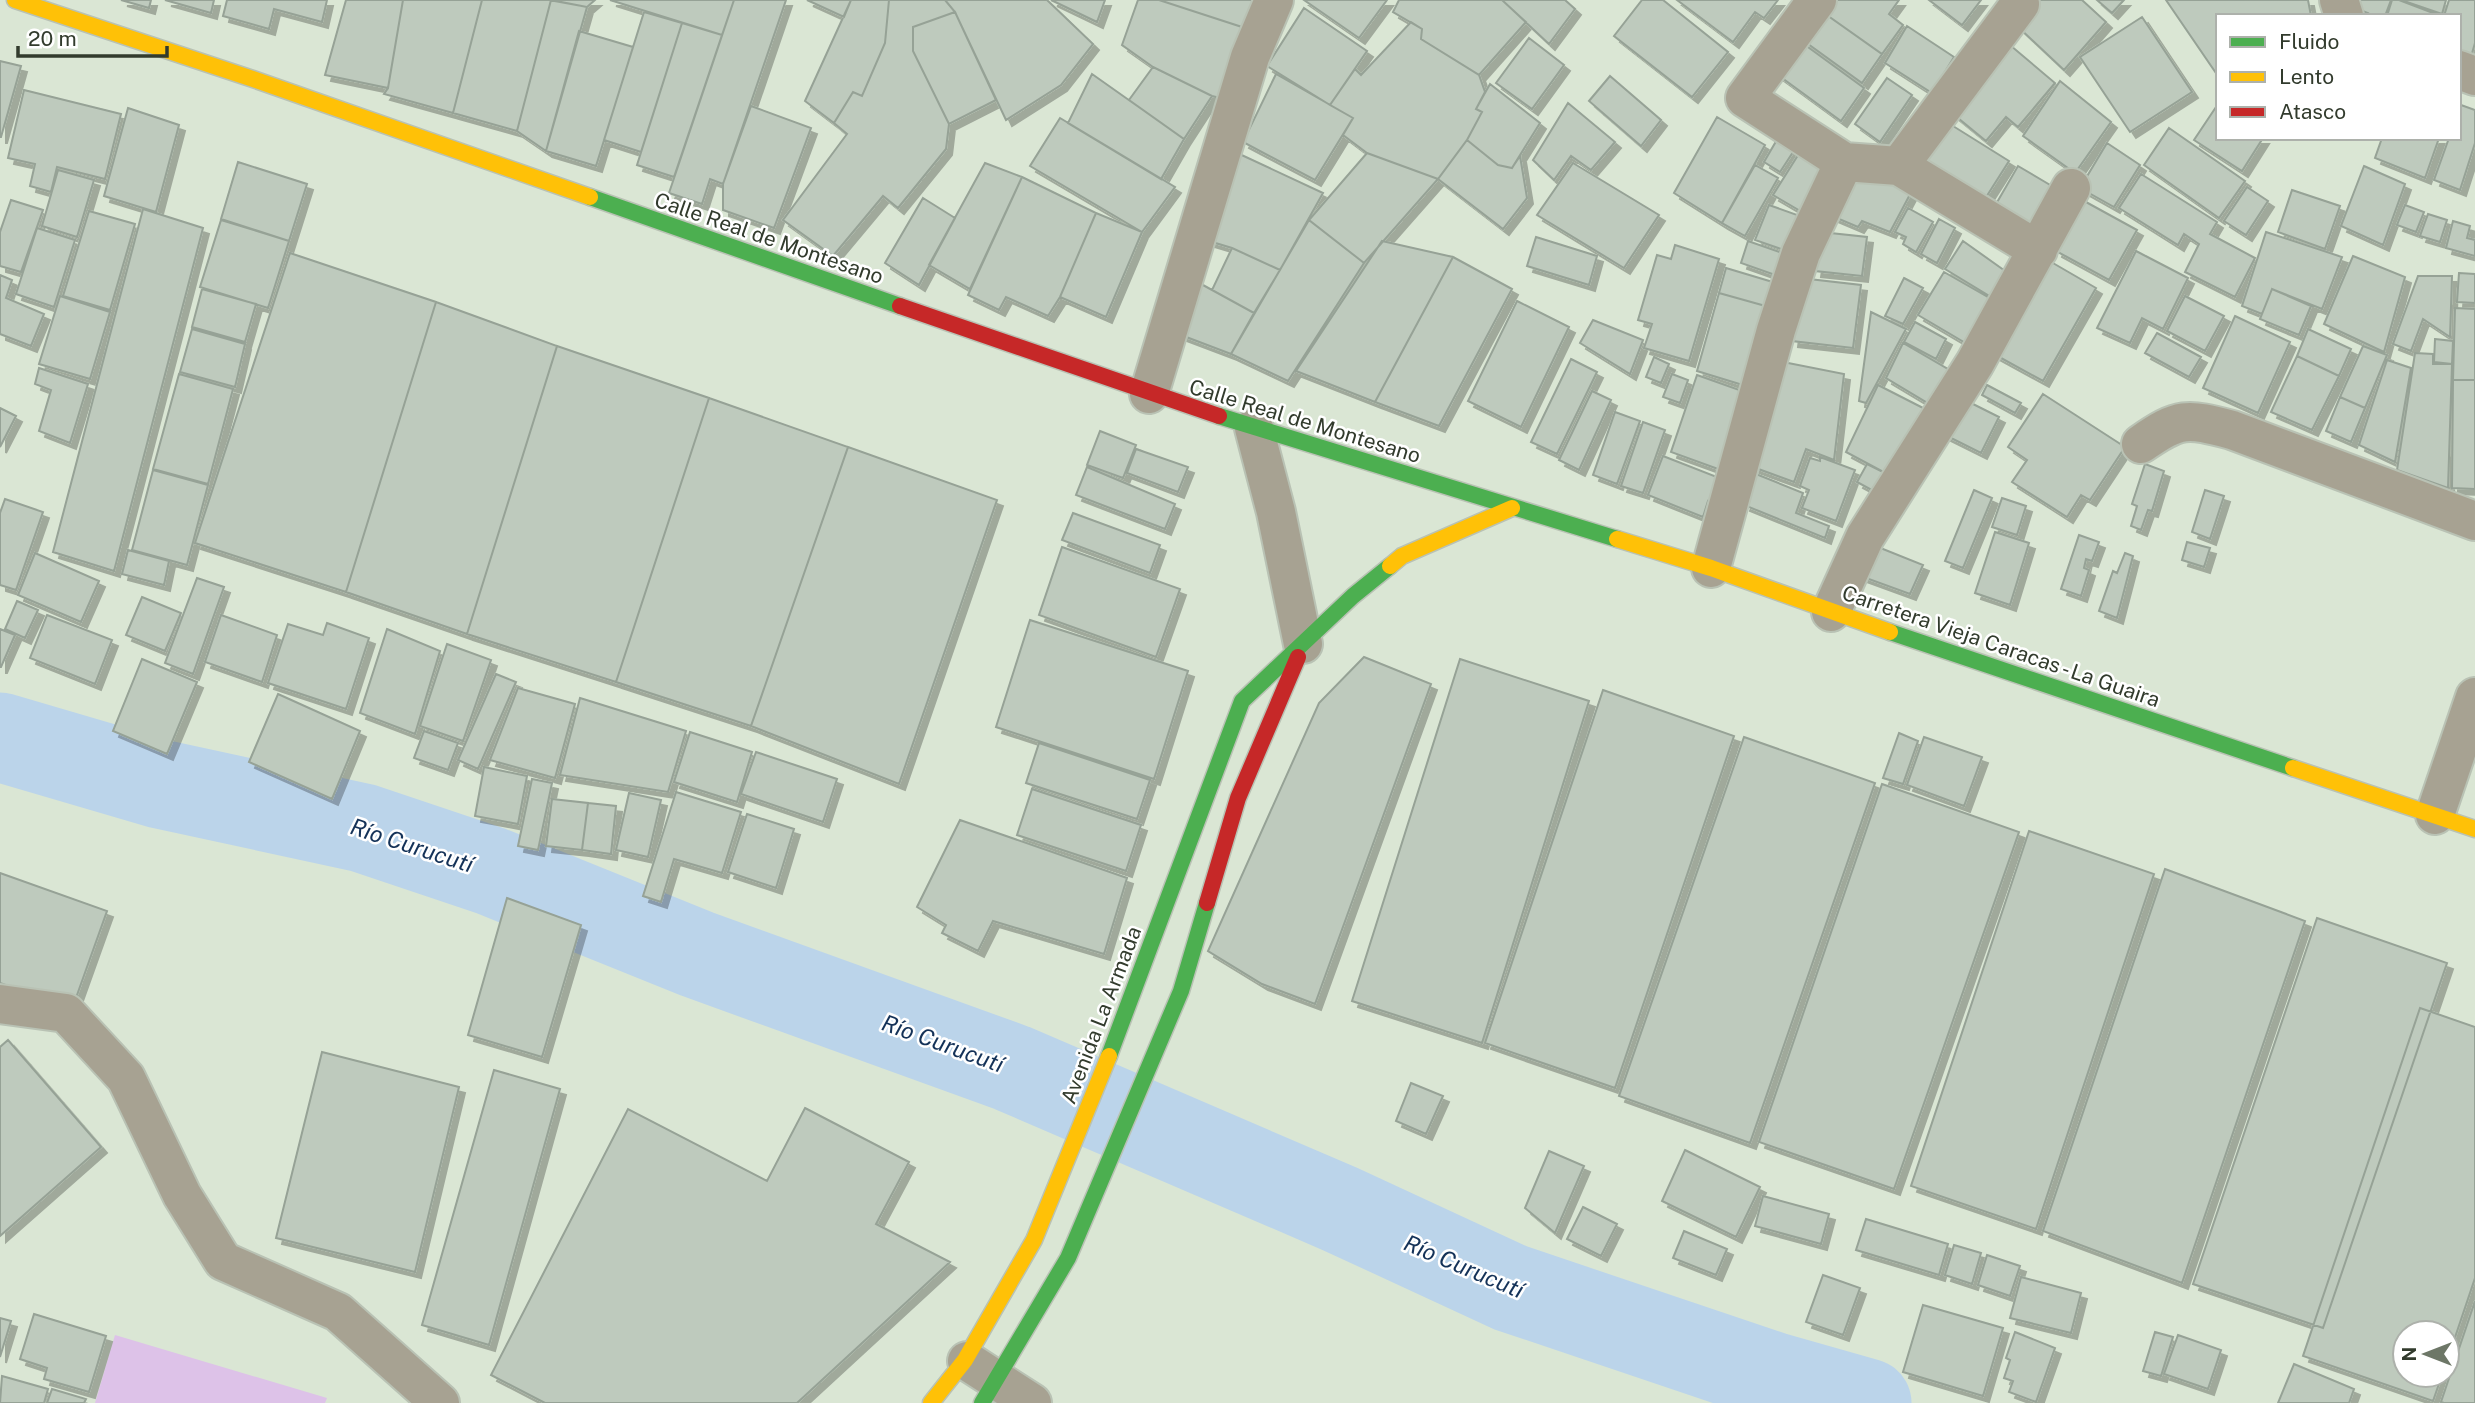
<svg xmlns="http://www.w3.org/2000/svg" width="2475" height="1403" viewBox="0 0 2475 1403" font-family="'Public Sans',sans-serif">
<style>
.green{fill:#ddc2e8}
.lines{fill:none;stroke-linecap:round;stroke-linejoin:round}
.river{stroke:#bbd4ea;stroke-width:89}
.building{fill:#becabd;stroke:#96a296;stroke-width:2;filter:url(#shadow)}
.street-casing{stroke:#b9c2b4;stroke-width:42}
.fast-casing{stroke:#b9c2b4;stroke-width:19}
.slow-casing{stroke:#b9c2b4;stroke-width:19}
.jam-casing{stroke:#b9c2b4;stroke-width:19}
.street{stroke:#a7a292;stroke-width:38}
.fast{stroke:#4caf50;stroke-width:16}
.slow{stroke:#ffc107;stroke-width:16}
.jam{stroke:#c62828;stroke-width:16}
.labels{text-anchor:middle;dominant-baseline:central;stroke-width:5;stroke-linejoin:round;paint-order:stroke}
.street-label{font-size:21px;fill:#323b2d;stroke:#fff}
.water-label{font-size:23px;font-style:italic;fill:#143258;stroke:#fff}
</style>
<defs>
<filter id="shadow"><feDropShadow dx="6" dy="6" stdDeviation="0" flood-color="#0004"/></filter>
</defs>
<rect width="100%" height="100%" fill="#dae6d4"/>
<path class="green" d="M115,1335l212,63 -2,5h-230z"/>
<g class="lines">
<path class="river" d="M0,737l160,47 203,44 128,43 206,83 315,114 328,141 171,79 261,88 95,27"/>
</g>
<path class="building" d="M121,0h30l-2,8z
M165,0h49l-3,13z
M227,0h100l-5,22 -48,-13 -5,20 -46,-13z
M346,0h57l-15,88 -63,-13z
M403,0h79l-29,113 -69,-19 4,-6z
M482,0h69l-34,131 -64,-18z
M549,0h46l-8,7z
M551,0l36,7 -41,144 -29,-20z
M610,0h124l-12,35z
M734,0h52l-63,184 -13,-5 -8,25 -33,-11z
M807,0h44l-7,17z
M851,0h38l-4,43 -23,53 -9,-4 -19,31 -29,-22z
M889,0h56l10,12 -42,15v24l36,73 -3,25 -48,59 -15,-12 -50,60 -50,-36 64,-86 -13,-11 19,-31 9,4 23,-53z
M945,0h102l46,44 -32,41 -55,35 -51,-108z
M1051,0h54l-8,22z
M1138,0h21l89,29 -24,70 -12,-3 -59,-29 -31,-22z
M1159,0h95l-6,29z
M1304,0h83l-28,38z
M1399,0h103l24,22 -47,53 -58,-36 1,-10 -29,-17z
M1502,0h63l10,9 -26,35z
M1642,0h21l65,52 -36,45 -78,-61z
M1677,0h101l-14,18 -9,-6 -22,30z
M1833,0h66l-10,14 14,11 -21,29 -58,-41z
M1929,0h52l-19,25z
M2039,0h43l24,22 -42,48 -48,-45z
M2097,0h27l-12,13z
M2166,0h142l3,16h-93v60z
M2354,0h37l-6,16h-18l1,-3 -16,-6z
M2392,0h7l42,16h-54z
M2401,0h45l-4,14z
M2449,0h26v43l-5,17 -11,-3v-41h-15z
M1304,8l63,43 -37,54 -63,-39z
M644,12l38,11 -41,129 -37,-12z
M955,12l41,88 -47,24 -36,-73v-24z
M1824,13l58,41 -20,29 -58,-42z
M2142,17l50,75 -62,40 -50,-75z
M1411,22l11,7 -1,10 58,36 6,17 -9,17 6,3 -15,28 -29,39 -71,-26 -24,-18 10,-17 -23,-13 25,-36 6,6z
M682,23l40,12 -48,142 -37,-12z
M1907,26l47,31 -22,36 -47,-30z
M579,31l54,16 -37,119 -50,-15z
M1529,38l35,27 -32,44 -36,-26z
M2004,40l51,43 -37,44 -12,-10 -20,24 -39,-32z
M1801,42l63,46 -23,33 -63,-46z
M0,61l21,5 -20,71h-1z
M1153,67l59,29 -28,43 -55,-39z
M1092,74l92,65 -23,40 -93,-56z
M1276,74l77,44 -38,62 -72,-38z
M1610,76l51,44 -20,26 -52,-45z
M1887,78l25,17 -32,47 -25,-18z
M2060,81l51,41 -36,51 -52,-37z
M1490,84l50,39 -28,45 -14,-3 -31,-25 15,-28 -6,-3z
M24,90l97,24 -16,65 -48,-12 -6,25 -21,-6 5,-22 -27,-6z
M1568,103l47,39 -24,28 -20,-14 -17,24 -21,-20z
M2218,104v34h45l-21,33 -48,-31z
M2461,105l14,5v33l-15,47 -26,-10 15,-42h10z
M751,106l60,22 -37,100 -51,-18v-26z
M128,108l51,17 -23,87 -52,-16z
M1717,117l48,28 -43,78 -48,-30z
M1060,118l115,69 -33,45 -112,-66z
M1945,121l64,40 -26,41 -64,-40z
M2169,128l76,53 -26,37 -75,-53z
M1778,138l17,11 -15,23 -16,-10z
M2382,138h57l-14,40 -50,-20z
M1467,140l31,25 14,3 8,-12 7,42 -24,31 -65,-50z
M2107,143l33,22 -26,42 -34,-19z
M1233,151l90,42 -43,77 -48,-22 -33,-10z
M1800,152l28,17 -26,43 -29,-17z
M1367,153l71,26 -74,84 -55,-43z
M238,162l69,22 -18,57 -68,-22z
M985,163l37,14 -52,112 -41,-24z
M1573,163l86,52 -35,53 -87,-53z
M1755,165l23,13 -33,58 -23,-13z
M2018,166l44,26 -26,45 -44,-26z
M2364,166l41,18 -22,61 -42,-19z
M58,170l36,10 -17,57 -35,-11z
M2141,174l76,48 -7,12 45,24 -20,39 -50,-25 14,-28 -15,-10 -6,11 -59,-37z
M1853,175l62,10 -25,47 -28,-11 -4,6 -26,-11z
M1022,177l74,36 -36,84 -12,19 -42,-19 -7,13 -31,-15z
M2247,187l21,14 -22,34 -22,-14z
M2292,190l48,16 -15,43 -47,-17z
M2075,196l62,34 -28,50 -53,-29z
M923,198l32,20 -36,67 -34,-22z
M11,200l32,10 -22,62 -21,-6v-34z
M1769,205l31,11 -13,35 -32,-11z
M2405,205l19,7 -8,20 -19,-7z
M1908,208l25,14 -17,30 -13,-8 3,-7 -11,-5z
M143,209l60,19 -89,343 -61,-19z
M89,211l46,13 -25,86 -47,-14z
M1096,213l46,19 -36,85 -46,-20z
M2428,214l19,6 -7,22 -20,-6z
M1939,219l16,9 -18,35 -16,-9z
M221,220l68,21 -21,67 -68,-21z
M1309,220l55,43 -76,118 -57,-27z
M2453,221l17,5 -3,12 8,2v16l-29,-8z
M37,228l38,12 -21,67 -38,-13z
M1821,232l46,5 -5,39 -47,-5z
M2266,232l76,25 -20,52 -50,-20 -10,25 -20,-8z
M1536,237l61,19 -8,29 -62,-19z
M1382,241l71,16 -78,145 -79,-31z
M1748,241l37,13 -7,22 -37,-13z
M1963,241l52,37 -14,25 -56,-34z
M1675,245l44,14 -30,102 -45,-13 8,-24 -14,-4 19,-65 14,4z
M1232,248l48,22 -26,43 -42,-23z
M2136,251l52,27 -25,51 -21,-11 -12,25 -33,-15z
M290,253l146,49 -90,290 -151,-49z
M2353,256l52,21 -21,75 -60,-28z
M1453,257l59,32 -73,137 -64,-24z
M2046,259l50,29 -53,93 -51,-28z
M1726,268l50,15 -7,24 -50,-14z
M1944,272l56,32 -26,44 -56,-33z
M2459,273l16,1v29l-18,-1z
M0,275l12,5 -6,18 38,16 -13,32 -31,-12z
M2418,276h34l-2,61 -27,-18 -12,32 -18,-7z
M1800,278l61,7 -8,63 -61,-7z
M1904,278l19,10 -20,36 -18,-8z
M1192,279l62,34 -23,41 -50,-19z
M202,289l54,15 -11,38 -53,-15z
M2272,289l39,17 -12,29 -39,-16z
M1719,293l50,14 -23,79 -49,-15z
M60,296l50,16 -20,67 -51,-15z
M2185,296l39,20 -19,35 -38,-20z
M1517,301l52,26 -48,100 -53,-26z
M436,302l121,44 -90,288 -121,-42z
M2455,308l20,1v71h-22z
M1871,312l35,17 -40,74 -7,-2z
M2235,316l55,26 -32,71 -55,-25z
M1593,320l50,20 -13,34 -50,-31z
M1915,322l31,17 -10,20 -32,-17z
M192,329l53,15 -10,43 -55,-15z
M2308,329l43,20 -12,27 -42,-20z
M2157,333l44,24 -12,20 -44,-24z
M2435,339l18,2 -1,23 -18,-2z
M1903,343l50,29 -17,36 -50,-30z
M557,346l152,52 -93,284 -149,-48z
M2363,346l24,9 -22,53 -25,-11z
M2415,353l18,1v10h19l-4,124 -51,-18z
M2297,356l42,20 -27,54 -41,-18z
M1654,357l15,7 -8,19 -15,-6z
M1571,359l26,13 -40,82 -26,-12z
M2387,360l24,8 -16,94 -36,-17z
M1778,361l66,13 -10,86 -28,-11 -12,33 -41,-15z
M39,368l49,16 -18,59 -31,-12 12,-41 -16,-6z
M179,374l54,15 -25,95 -55,-15z
M1672,374l16,6 -8,23 -17,-6z
M1697,375l48,17 -27,77 -47,-17z
M2453,380h22v109l-23,-1z
M1878,385l49,25 -38,65 -43,-23z
M1987,385l34,18 -6,10 -33,-18z
M1592,391l19,9 -32,70 -20,-10z
M2043,394l82,53 -35,53 -9,-5 -14,22 -55,-35 15,-22 -19,-13z
M2340,397l25,11 -14,34 -25,-11z
M709,398l139,49 -97,279 -135,-44z
M1961,398l38,19 -18,36 -38,-19z
M0,408l16,8 -16,31z
M1615,412l25,9 -23,63 -24,-9z
M1643,422l22,8 -22,63 -22,-7z
M1100,431l36,14 -13,33 -36,-13z
M848,447l149,53 -98,284 -148,-58z
M1136,449l52,18 -10,25 -51,-19z
M1663,456l59,23 -9,25 -5,-3 -5,16 -55,-22z
M1820,457l35,13 -19,51 -34,-13 7,-18 -9,-4 10,-28 10,3z
M1867,464l22,11 -10,19 -22,-12z
M2145,464l19,7 -12,40 -4,-1 -7,20 -10,-4 6,-20 -5,-2z
M1087,467l88,37 -10,25 -89,-34z
M153,470l55,15 -21,80 -55,-15z
M1756,474l47,19 -7,20 33,13 -4,12 -81,-33z
M1974,490l18,8 -29,70 -18,-7z
M2205,490l19,6 -14,43 -18,-7z
M2002,498l24,8 -9,29 -25,-8z
M5,499l38,13 -27,78 -16,-5v-72z
M1073,513l87,32 -10,28 -88,-33z
M1995,532l34,11 -19,62 -35,-12z
M2079,535l20,7 -7,19 -6,-2 -2,9 5,2 -8,26 -20,-7z
M2187,542l23,6 -6,19 -22,-7z
M1868,543l55,22 -13,29 -55,-20z
M1062,547l118,42 -24,68 -117,-42z
M128,550l41,11 -5,24 -42,-11z
M35,553l64,28 -18,41 -63,-27z
M2125,553l8,3 -16,62 -18,-7 14,-40 4,2z
M197,578l27,9 -31,87 -28,-11z
M142,597l39,16 -16,38 -39,-16z
M17,601l21,9 -13,28 -20,-9z
M47,615l65,25 -17,44 -65,-26z
M221,615l56,20 -15,47 -57,-20z
M1030,620l158,51 -34,108 -158,-52z
M327,623l42,15 -23,71 -78,-26 20,-59 35,11z
M0,629l15,6 -14,32h-1z
M387,629l53,22 -25,83 -55,-21z
M447,644l44,16 -28,81 -43,-15z
M1364,657l67,27 -116,320 -53,-20 -54,-33 111,-248z
M142,659l55,23 -30,72 -54,-23z
M1460,659l129,42 -107,342 -130,-42z
M496,674l20,8 -38,87 -20,-9z
M518,688l57,16 -20,74 -65,-18z
M1603,690l131,46 -119,352 -130,-45z
M278,694l82,37 -28,68 -83,-37z
M580,698l106,33 -18,61 -108,-17z
M424,731l34,12 -10,27 -34,-12z
M690,732l62,20 -15,50 -63,-20z
M1899,733l19,8 -15,43 -20,-6z
M1744,737l131,46 -125,360 -131,-47z
M1924,737l58,20 -18,49 -57,-21z
M1039,743l111,37 -13,39 -111,-36z
M756,752l81,27 -14,43 -82,-28z
M484,767l43,9 -9,48 -43,-8z
M532,779l20,4 -14,67 -20,-4z
M1882,784l137,48 -125,357 -135,-47z
M1032,789l109,36 -15,46 -109,-36z
M676,792l65,20 -19,61 -48,-14 -13,43 -18,-6z
M629,793l32,7 -13,57 -32,-7z
M552,799l36,4 -6,47 -36,-4z
M588,803l28,3 -5,48 -29,-4z
M747,814l47,15 -18,59 -48,-16z
M960,820l167,58 -23,76 -111,-33 -15,30 -36,-18 4,-8 -29,-18z
M2029,831l125,43 -118,355 -125,-43z
M2165,869l140,52 -123,362 -139,-52z
M0,873l107,38 -35,98 -72,-26z
M507,898l74,27 -39,132 -74,-22z
M2317,918l130,45 -124,365 -130,-44z
M2420,1008l55,19v251l-28,83v-28h-42v42h37l-9,26 -130,-45z
M8,1040l93,107 -101,89v-189z
M322,1052l137,35 -44,185 -139,-34z
M494,1070l66,19 -71,256 -67,-20z
M1411,1083l32,13 -17,38 -30,-13z
M805,1108l104,54 -33,62 74,38 -153,141h-252l-54,-28 137,-266 139,72z
M1685,1150l75,37 -24,50 -74,-36z
M1549,1151l35,15 -29,67 -30,-25z
M1763,1196l66,18 -8,30 -66,-18z
M1583,1207l34,17 -16,32 -34,-17z
M1866,1219l82,25 -9,31 -83,-25z
M1684,1231l43,18 -11,26 -43,-17z
M1954,1245l27,8 -9,31 -27,-9z
M1987,1255l33,11 -10,30 -32,-11z
M1823,1275l37,13 -17,47 -37,-13z
M2021,1277l60,16 -10,40 -61,-15z
M2475,1301v102h-31l-3,-1z
M1923,1305l80,23 -20,68 -80,-24z
M34,1314l72,22 -17,56 -45,-13 3,-11 -27,-9z
M0,1318l11,3 -11,36z
M2015,1332l40,16 -19,54 -27,-10 4,-11 -9,-3 6,-18 -4,-2z
M2155,1332l18,5 -12,39 -18,-5z
M2178,1335l43,15 -13,39 -44,-15z
M2294,1364l60,25 -5,14h-71z
M2,1376l46,13 -4,14h-44z
M52,1389l34,10 -2,4h-37z"/>
<g class="lines">
<defs>
<path id="street" d="M2339,0l5,16
M2459,70l16,6
M1844,162l55,4 121,-162
M1899,166l139,84
M1149,394l101,-337 24,-57
M1254,428l22,84 27,132
M2141,444c39,-27 45,-26 91,-14l243,91
M1711,568l65,-238 25,-77 43,-91 -99,-64 72,-98
M1831,612l34,-75 110,-174 96,-175
M2435,815l40,-118
M0,1004l66,9 60,65 56,117 41,66 115,51 102,91
M967,1361l65,42"/>
<path id="fast" d="M590,197l310,109
M1219,416l398,123
M1890,632l403,136
M1109,1056l133,-355 111,-105 37,-30
M982,1403l86,-145 113,-267 26,-88"/>
<path id="slow" d="M15,0l238,79 337,118
M1617,539l94,29 179,64
M1390,566l12,-10 110,-48
M2293,768l182,61
M931,1403l34,-43 69,-120 75,-184"/>
<path id="jam" d="M900,306l319,110
M1207,903l31,-105 60,-141"/>
</defs>
<use href="#street" class="street-casing"/>
<use href="#fast" class="fast-casing"/>
<use href="#slow" class="slow-casing"/>
<use href="#jam" class="jam-casing"/>
<use href="#street" class="street"/>
<use href="#fast" class="fast"/>
<use href="#slow" class="slow"/>
<use href="#jam" class="jam"/>
</g>
<g class="labels">
<g class="street-label">
<text transform="translate(769 238) rotate(19)">Calle Real de Montesano</text>
<text transform="translate(1305 421) rotate(17)">Calle Real de Montesano</text>
<text transform="translate(2001 646) rotate(19)">Carretera Vieja Caracas - La Guaira</text>
<text transform="translate(1101 1015) rotate(-69)">Avenida La Armada</text>
</g>
<g class="water-label">
<text transform="translate(412 845) rotate(18)">Río Curucutí</text>
<text transform="translate(943 1043) rotate(20)">Río Curucutí</text>
<text transform="translate(1464 1266) rotate(23)">Río Curucutí</text>
</g>
</g>
<rect x="2216" y="14" width="245" height="126" fill="#ffffff" stroke="#adb1ab" stroke-width="2"/>
<rect x="2230" y="37" width="35" height="10" fill="#4caf50" stroke="#adb1ab" stroke-width="2"/>
<text x="2279" y="49" font-size="21" fill="#323b2d">Fluido</text>
<rect x="2230" y="72" width="35" height="10" fill="#ffc107" stroke="#adb1ab" stroke-width="2"/>
<text x="2279" y="84" font-size="21" fill="#323b2d">Lento</text>
<rect x="2230" y="107" width="35" height="10" fill="#c62828" stroke="#adb1ab" stroke-width="2"/>
<text x="2279" y="119" font-size="21" fill="#323b2d">Atasco</text>
<g transform="translate(2426 1354) rotate(270)"><circle r="33" fill="#ffffff" stroke="#adb1ab" stroke-width="2"/>
<path d="M0-5L12 26L0 18L-12 26Z" fill="#6d7767"/>
<text y="-10" font-size="19" font-weight="bold" text-anchor="middle" fill="#323b2d">N</text>
</g>
<path d="M18 46v10h149v-10" fill="none" stroke="#323b2d" stroke-width="3.5"/>
<text x="28" y="46" font-size="21" fill="#323b2d" stroke="#ffffff" stroke-width="5" paint-order="stroke">20 m</text>
</svg>
